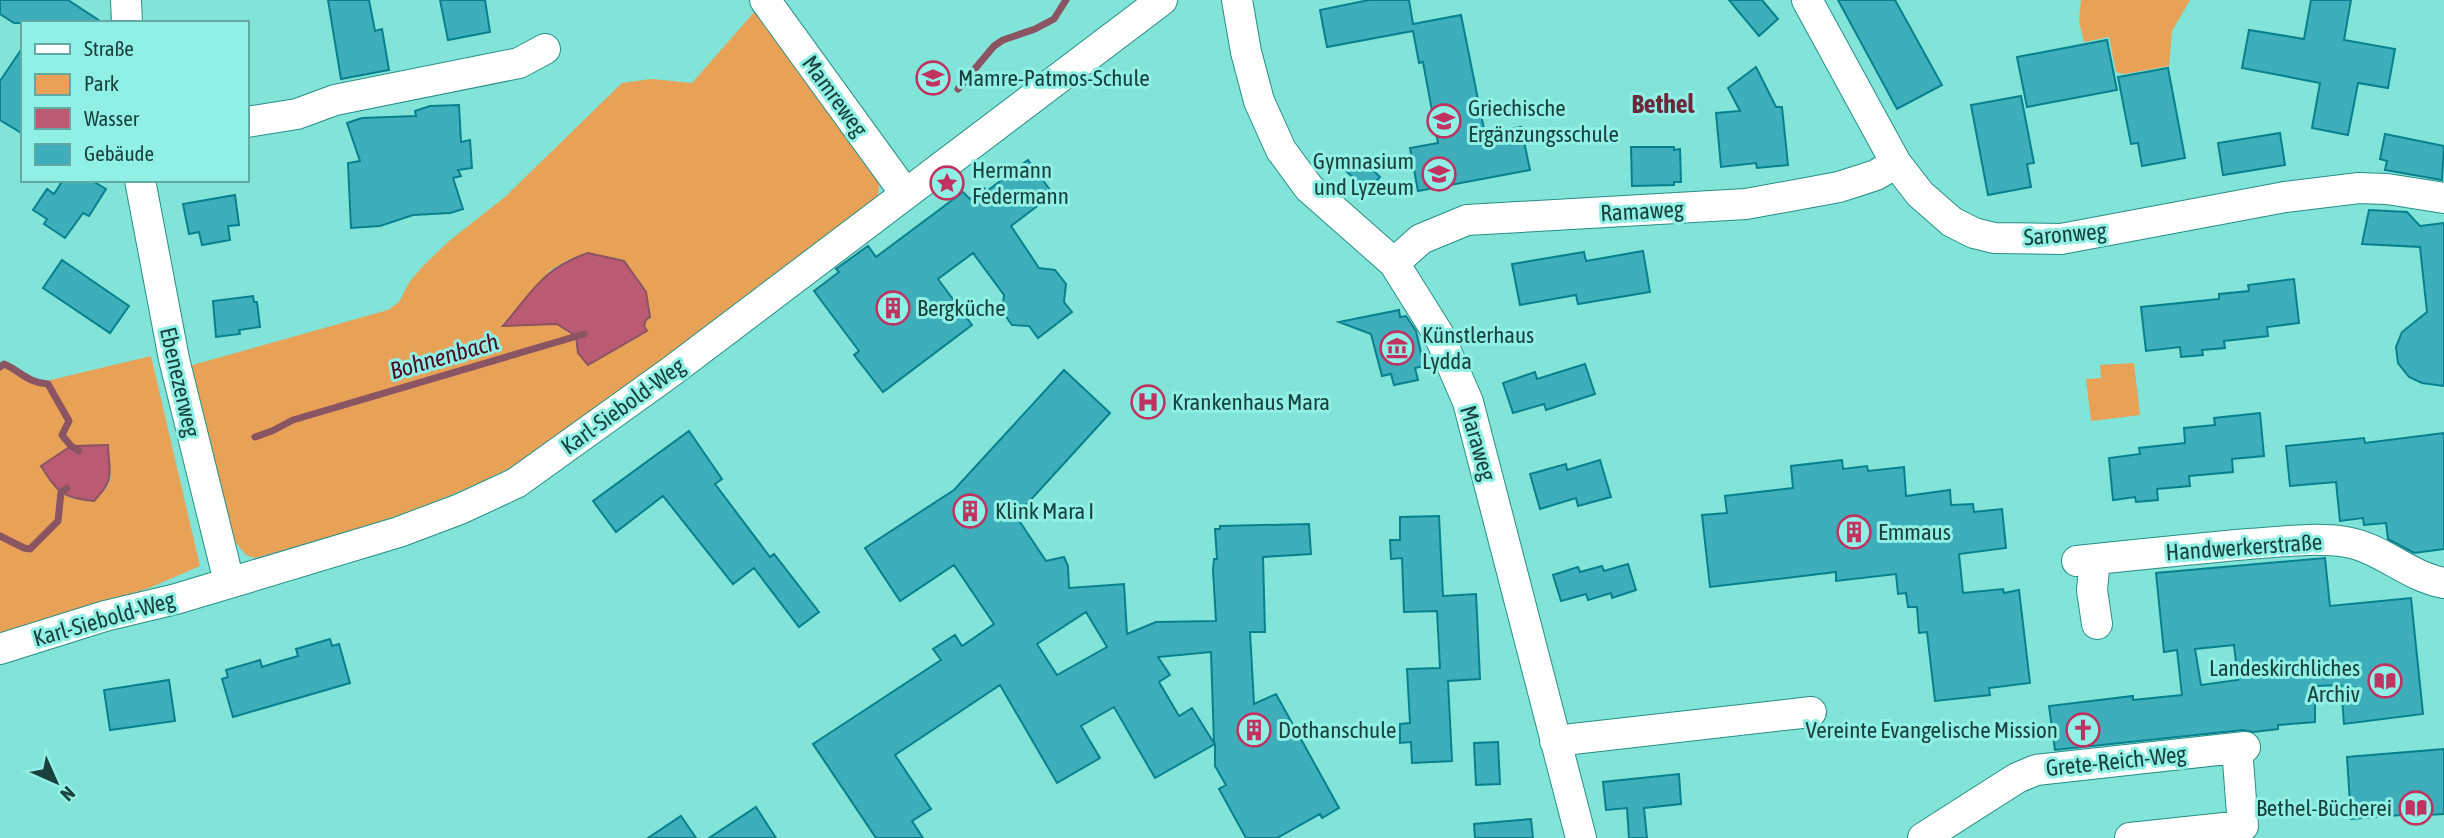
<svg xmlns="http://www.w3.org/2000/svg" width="2444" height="838" viewBox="0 0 2444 838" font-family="'Asap Condensed',sans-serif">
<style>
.green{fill:#e8a257;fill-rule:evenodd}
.water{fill:#bb5b73;stroke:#8a5463;stroke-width:2}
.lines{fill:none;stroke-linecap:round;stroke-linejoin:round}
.stream{stroke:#8a5463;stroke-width:7}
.building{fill:#3eaebb;stroke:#07818d;stroke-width:2;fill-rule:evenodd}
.minor-casing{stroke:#268f86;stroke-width:32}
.minor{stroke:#fff;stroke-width:30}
.labels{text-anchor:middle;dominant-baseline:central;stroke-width:6;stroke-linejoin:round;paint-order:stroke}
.poi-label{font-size:23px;fill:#19423e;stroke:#90f0e5;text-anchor:start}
.street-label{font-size:23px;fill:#19423e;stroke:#90f0e5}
.water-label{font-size:24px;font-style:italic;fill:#4d0e22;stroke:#90f0e5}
.quarter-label{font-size:26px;font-weight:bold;fill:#6c273a;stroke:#90f0e5}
</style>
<rect width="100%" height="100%" fill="#82e3d8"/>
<path class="green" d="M2081,0h109l-18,31 -3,35 -45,8 -8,-2 -7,-35 -25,5 -5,-21z
M756,10l119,160 4,14 -1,13 -313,236c-18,12 -36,25 -55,35 -81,41 -168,67 -255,90l-9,-3 -20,-24 -37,-165 199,-56 11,-8 11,-21 14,-16 25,-24 56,-44 117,-114 29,-4 41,4zM588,253l58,67 -2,6 -66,27 -2,-17 -19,-12 -8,-53 19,-11z
M151,356l49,210 -51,22 -149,45v-266l4,-3 8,4 8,8 18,7zM107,445l4,33 -5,11 -32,10 -13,-7z
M2134,363l6,52 -49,6 -5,-42 15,-1 -1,-13z"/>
<path class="water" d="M588,253l36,8 22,31 4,25 -4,3 -2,6 3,5 -59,34 -10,-12 -2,-17 -19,-12 -54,2c29,-34 40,-58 85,-73z
M108,445c1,29 8,33 -14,56 -33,-4 -35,-7 -53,-35l30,-20z"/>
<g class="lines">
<path class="stream" d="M958,89l36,-43 9,-6 32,-11 19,-10 12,-19
M0,367l4,-3c18,8 22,18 44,20l21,37 -7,14 9,11 8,5
M255,437l17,-6 21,-11 291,-86
M0,536l24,12 6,1 28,-28 3,-29 6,-4"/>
</g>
<path class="building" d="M0,0h68l35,23h-89l-14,-9z
M328,0h41l6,31 7,-2 7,41 -48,9z
M440,0h45l5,32 -42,8z
M1369,0h40l4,24 48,-9 24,119 36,-7 9,43 -112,21 -8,-43 28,-5 -15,-81 -4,1 -6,-32 -86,16 -7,-37z
M1729,0h33l16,19 -19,17z
M1838,0h57l47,85 -45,24z
M2311,0h40l-7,40 51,9 -7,39 -30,-5 -10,52 -36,-7 8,-45 -78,-15 7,-38 55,9z
M2107,40l10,50 -90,17 -10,-50z
M23,47v87l-23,-14v-39z
M1756,67l20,40h6l6,58 -31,3 -1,-5 -35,4 -5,-54 24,-2 -12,-23z
M2168,68l17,90 -43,8 -4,-23 -7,1 -13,-67z
M2021,96l13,67 -7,1 4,23 -43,8 -17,-90z
M459,105l2,37 9,-2 2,28 -14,2 3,6 -8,2 10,31 -13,4 -37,2 -33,11 -29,2 -3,-65 12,-2 -13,-38 15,-5 54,-2 -1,-5 15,-5z
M2280,133l5,32 -62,10 -5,-32z
M2385,134l59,12 -2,34 -57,-10 2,-9 -7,-2z
M1631,147h43v3l6,-1 1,33h-7v3l-42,1z
M1359,156l21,21 -13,14 -22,-21z
M1028,160l25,34 -42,32 28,42 16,2 11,14 -2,18 8,10 -34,26 -9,-12 -17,-1 -10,-14 2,-16 -31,-42 -35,26 34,46 -89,67 -29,-37 5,-4 -45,-60 25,-19 -3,-3 32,-23 8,11 87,-65 7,7 14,-11 3,3z
M63,180h28l15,9 -17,27 -6,-3 -18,25 -21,-14 3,-5 -14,-9 14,-21 7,5z
M235,195l4,30 -11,1 2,14 -28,5 -3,-13 -10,2 -6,-30z
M2369,210l38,2 13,14 24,-3v163l-22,-3 -13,-6 -11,-14 -2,-16 6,-15 25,-20 -7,-65 -58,-3z
M1643,251l7,41 -72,12 -2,-9 -56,10 -8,-41 72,-12 2,9z
M62,260l67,46 -19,27 -67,-45z
M2294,279l5,44 -32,4 1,9 -44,5 1,7 -23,2 1,5 -22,2 -1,-10 -34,4 -5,-44 78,-8v-5l30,-3 -1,-6z
M253,296l1,6h3l3,25 -21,3 1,4 -24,3 -3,-36z
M1399,310l1,7 6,-1 10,15 8,35 -9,2 3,12 -24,5 -3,-11 -9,2 -11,-42 -32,-12z
M1585,364l10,30 -49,16 -2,-6 -31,9 -10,-30 32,-11 2,7z
M1064,370l46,43 -94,103 30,45 18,-4 4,9 1,22 55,-4 3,50 29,-12 60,-1 -3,-51 1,-11h3l-2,-30h5v-3l89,-2 2,30 -48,3 2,75h-15l4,72 22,-10 63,114 -17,10 -2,-4 -43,24h-31l-27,-49 7,-4 -11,-19v-22l-60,34 -41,-71 -33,19 19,32 -43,25 -57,-98 -105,70 36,54 -19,12 11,17h-47l-63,-94 128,-84 -8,-11 22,-14 7,11 32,-22 -40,-59 -54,36 -35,-53 89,-58zM1086,612l21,35 -50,28 -20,-31zM1211,652l3,91 -22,-35 -13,8 -20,-34 11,-7 -12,-18z
M2260,413l4,43 -32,3 1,13 -44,4 1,10 -33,3 1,11 -22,2 -1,-5 -22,3 -4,-42 31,-4 -1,-6 46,-5 -1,-15 31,-3 -1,-7z
M689,431l33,48 -7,5 55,73 4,-3 45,58 -20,15 -45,-59 -21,16 -70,-88 -47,36 -23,-31z
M2444,433v116l-30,4 -26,-14 -2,-16 -22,2 -1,-7 -23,3 -4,-39 -46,4 -4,-40 78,-8 1,5z
M1600,460l11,37 -33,9 -2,-8 -36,11 -10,-35 36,-10 1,6z
M1842,460l1,9 24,-3 1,5 36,-4 2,29 44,-6 1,15 22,-1 1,8 28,-3 4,39 -47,6 4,39 40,-4 1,4 15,-3 11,93 -41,5 1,7 -55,6 -8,-69 -8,1 -2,-26h-9l-2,-14 -8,1 -2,-20 -60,7v-9l-126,15 -8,-72 25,-2 -2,-17 68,-8 -2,-22z
M1439,516l4,80 33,-2 4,85 -32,2 4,80 -40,2 -1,-21 -11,1v-19l10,-1 -3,-54 33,-1 -3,-57 -33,1 -2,-54 -11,1 -1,-19h10v-23z
M2325,558l5,48 81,-8 12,116 -79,10 -3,-39 -26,1v36l-37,3v4l-25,3 -10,-2 -188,20 -6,-44 84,-10v4l49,-5 -5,-45 -13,2 -8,-79zM2234,645l4,35 -37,5 -6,-36z
M1628,564l8,26 -24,8 -1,-5 -23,7 -2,-6 -25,7 -8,-26 25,-8 2,5 22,-6 2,5z
M330,639l2,7 7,-2 11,39 -117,34 -11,-38 6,-2 -2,-7 34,-10 2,7 19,-6 17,-5 -2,-7z
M169,680l6,41 -65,9 -6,-40z
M1498,742l2,42 -24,1 -2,-42z
M2444,749v65l-16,1 -1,-2 -76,6 -4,-62z
M1679,774l2,30 -37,4 3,30h-18l-2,-30 -21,2 -3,-28z
M756,807l20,31h-67z
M681,816l15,22h-48z
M1531,819l2,19h-58l-1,-14z"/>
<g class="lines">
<defs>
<path id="minor" d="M126,0l1,23
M765,0l140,193
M1237,0l9,52 13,49 22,49 28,38 85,75 45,72 29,67 113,436
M1807,0l89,163 24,31 32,28 22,11 20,5 67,1 224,-42 74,-9 28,1 57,9
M247,122l50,-8 38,-14 184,-37 26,-14
M140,180l34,179 55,223
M1394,263l27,-24 46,-19 279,-16 93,-17 37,-12 20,-12
M2095,559l-3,31 5,34
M2077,561c57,-6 114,-12 172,-17 31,-2 65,-7 97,-2 36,6 61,34 98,41
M0,649l105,-33 71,-17 223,-67 61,-23 56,-26 156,-112 490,-371
M1555,741l256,-29
M1923,838l94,-60 19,-8 209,-23
M2130,838l113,-12 -6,-78"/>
</defs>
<use href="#minor" class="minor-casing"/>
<use href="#minor" class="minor"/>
</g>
<defs>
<symbol id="school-ring" viewBox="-11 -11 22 22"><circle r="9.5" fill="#90f0e5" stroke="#c03260" stroke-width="1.5"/><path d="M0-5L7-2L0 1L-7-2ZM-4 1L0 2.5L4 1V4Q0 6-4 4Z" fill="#c03260"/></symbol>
<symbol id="sight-ring" viewBox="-11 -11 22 22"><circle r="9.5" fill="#90f0e5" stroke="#c03260" stroke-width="1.5"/><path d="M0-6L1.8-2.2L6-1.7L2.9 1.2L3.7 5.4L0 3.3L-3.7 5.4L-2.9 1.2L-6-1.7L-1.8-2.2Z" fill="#c03260"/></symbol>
<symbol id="building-ring" viewBox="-11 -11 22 22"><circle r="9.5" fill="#90f0e5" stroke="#c03260" stroke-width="1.5"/><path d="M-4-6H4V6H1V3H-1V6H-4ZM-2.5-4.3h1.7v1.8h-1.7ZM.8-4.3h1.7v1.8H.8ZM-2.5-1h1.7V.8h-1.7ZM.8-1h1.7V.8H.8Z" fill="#c03260"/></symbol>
<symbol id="museum-ring" viewBox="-11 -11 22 22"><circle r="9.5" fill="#90f0e5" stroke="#c03260" stroke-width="1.5"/><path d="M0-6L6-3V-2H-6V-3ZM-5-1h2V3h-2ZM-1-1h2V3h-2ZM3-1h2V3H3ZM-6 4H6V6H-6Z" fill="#c03260"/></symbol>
<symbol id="hospital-ring" viewBox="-11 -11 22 22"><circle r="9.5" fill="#90f0e5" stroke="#c03260" stroke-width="1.5"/><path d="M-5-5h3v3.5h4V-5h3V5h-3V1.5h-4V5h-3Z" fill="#c03260"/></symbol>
<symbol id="library-ring" viewBox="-11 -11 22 22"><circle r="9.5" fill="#90f0e5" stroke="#c03260" stroke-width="1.5"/><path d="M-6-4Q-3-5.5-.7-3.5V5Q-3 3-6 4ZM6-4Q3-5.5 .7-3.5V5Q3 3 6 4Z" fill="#c03260"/></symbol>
<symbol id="church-ring" viewBox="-11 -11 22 22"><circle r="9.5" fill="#90f0e5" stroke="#c03260" stroke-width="1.5"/><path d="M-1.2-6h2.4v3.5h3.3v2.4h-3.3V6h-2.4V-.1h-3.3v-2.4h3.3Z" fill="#c03260"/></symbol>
</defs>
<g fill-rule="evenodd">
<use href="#school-ring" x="914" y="59" width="38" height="38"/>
<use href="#school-ring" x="1425" y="102" width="38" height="38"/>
<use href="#school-ring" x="1420" y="155" width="38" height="38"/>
<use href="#sight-ring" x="928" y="164" width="38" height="38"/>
<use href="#building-ring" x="874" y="289" width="38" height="38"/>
<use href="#museum-ring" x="1378" y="329" width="38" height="38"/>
<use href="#hospital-ring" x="1129" y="383" width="38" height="38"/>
<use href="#building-ring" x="951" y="492" width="38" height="38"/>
<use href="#building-ring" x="1835" y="513" width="38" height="38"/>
<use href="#library-ring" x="2366" y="662" width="38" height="38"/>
<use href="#building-ring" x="1235" y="711" width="38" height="38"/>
<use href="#church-ring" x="2064" y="711" width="38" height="38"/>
<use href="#library-ring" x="2397" y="789" width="38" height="38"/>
</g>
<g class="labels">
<g class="poi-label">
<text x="958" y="78">Mamre-Patmos-Schule</text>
<text x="1468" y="108">Griechische<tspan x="1468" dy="26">Ergänzungsschule</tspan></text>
<text x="1414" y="161" text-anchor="end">Gymnasium<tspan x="1414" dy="26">und Lyzeum</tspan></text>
<text x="972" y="170">Hermann<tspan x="972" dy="26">Federmann</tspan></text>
<text x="917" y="308">Bergküche</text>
<text x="1422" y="335">Künstlerhaus<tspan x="1422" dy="26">Lydda</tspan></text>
<text x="1172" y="402">Krankenhaus Mara</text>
<text x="995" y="511">Klink Mara I</text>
<text x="1878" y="532">Emmaus</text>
<text x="2360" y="668" text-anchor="end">Landeskirchliches<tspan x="2360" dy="26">Archiv</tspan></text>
<text x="1278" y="730">Dothanschule</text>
<text x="2058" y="730" text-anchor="end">Vereinte Evangelische Mission</text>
<text x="2392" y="808" text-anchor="end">Bethel-Bücherei</text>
</g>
<g class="street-label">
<text transform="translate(835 96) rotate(54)">Mamreweg</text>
<text transform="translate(1642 211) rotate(-3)">Ramaweg</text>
<text transform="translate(2065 234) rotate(-5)">Saronweg</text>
<text transform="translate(180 382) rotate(77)">Ebenezerweg</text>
<text transform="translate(623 406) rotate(-36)">Karl-Siebold-Weg</text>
<text transform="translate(1478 443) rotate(74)">Maraweg</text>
<text transform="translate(2244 547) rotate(-4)">Handwerkerstraße</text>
<text transform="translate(104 619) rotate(-16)">Karl-Siebold-Weg</text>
<text transform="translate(2116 761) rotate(-6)">Grete-Reich-Weg</text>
</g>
<g class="water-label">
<text transform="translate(444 356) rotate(-16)">Bohnenbach</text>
</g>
<g class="quarter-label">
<text x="1663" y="104">Bethel</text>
</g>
</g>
<rect x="21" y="21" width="228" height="161" fill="#90f0e5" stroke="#60aaa2" stroke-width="2"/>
<rect x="35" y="44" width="35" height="10" fill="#ffffff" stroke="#60aaa2" stroke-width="2"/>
<text x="84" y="56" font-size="21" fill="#19423e">Straße</text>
<rect x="35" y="74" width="35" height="21" fill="#e8a257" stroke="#60aaa2" stroke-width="2"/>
<text x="84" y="91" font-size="21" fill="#19423e">Park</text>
<rect x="35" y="108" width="35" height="21" fill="#bb5b73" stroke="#60aaa2" stroke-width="2"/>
<text x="84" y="126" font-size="21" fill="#19423e">Wasser</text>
<rect x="35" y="144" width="35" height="21" fill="#3eaebb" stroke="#60aaa2" stroke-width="2"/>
<text x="84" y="161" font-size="21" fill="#19423e">Gebäude</text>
<g transform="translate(56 782) rotate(135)" stroke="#90f0e5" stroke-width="5" paint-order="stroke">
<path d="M0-5L12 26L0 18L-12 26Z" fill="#19423e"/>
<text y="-10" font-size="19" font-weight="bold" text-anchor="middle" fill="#19423e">N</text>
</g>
</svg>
